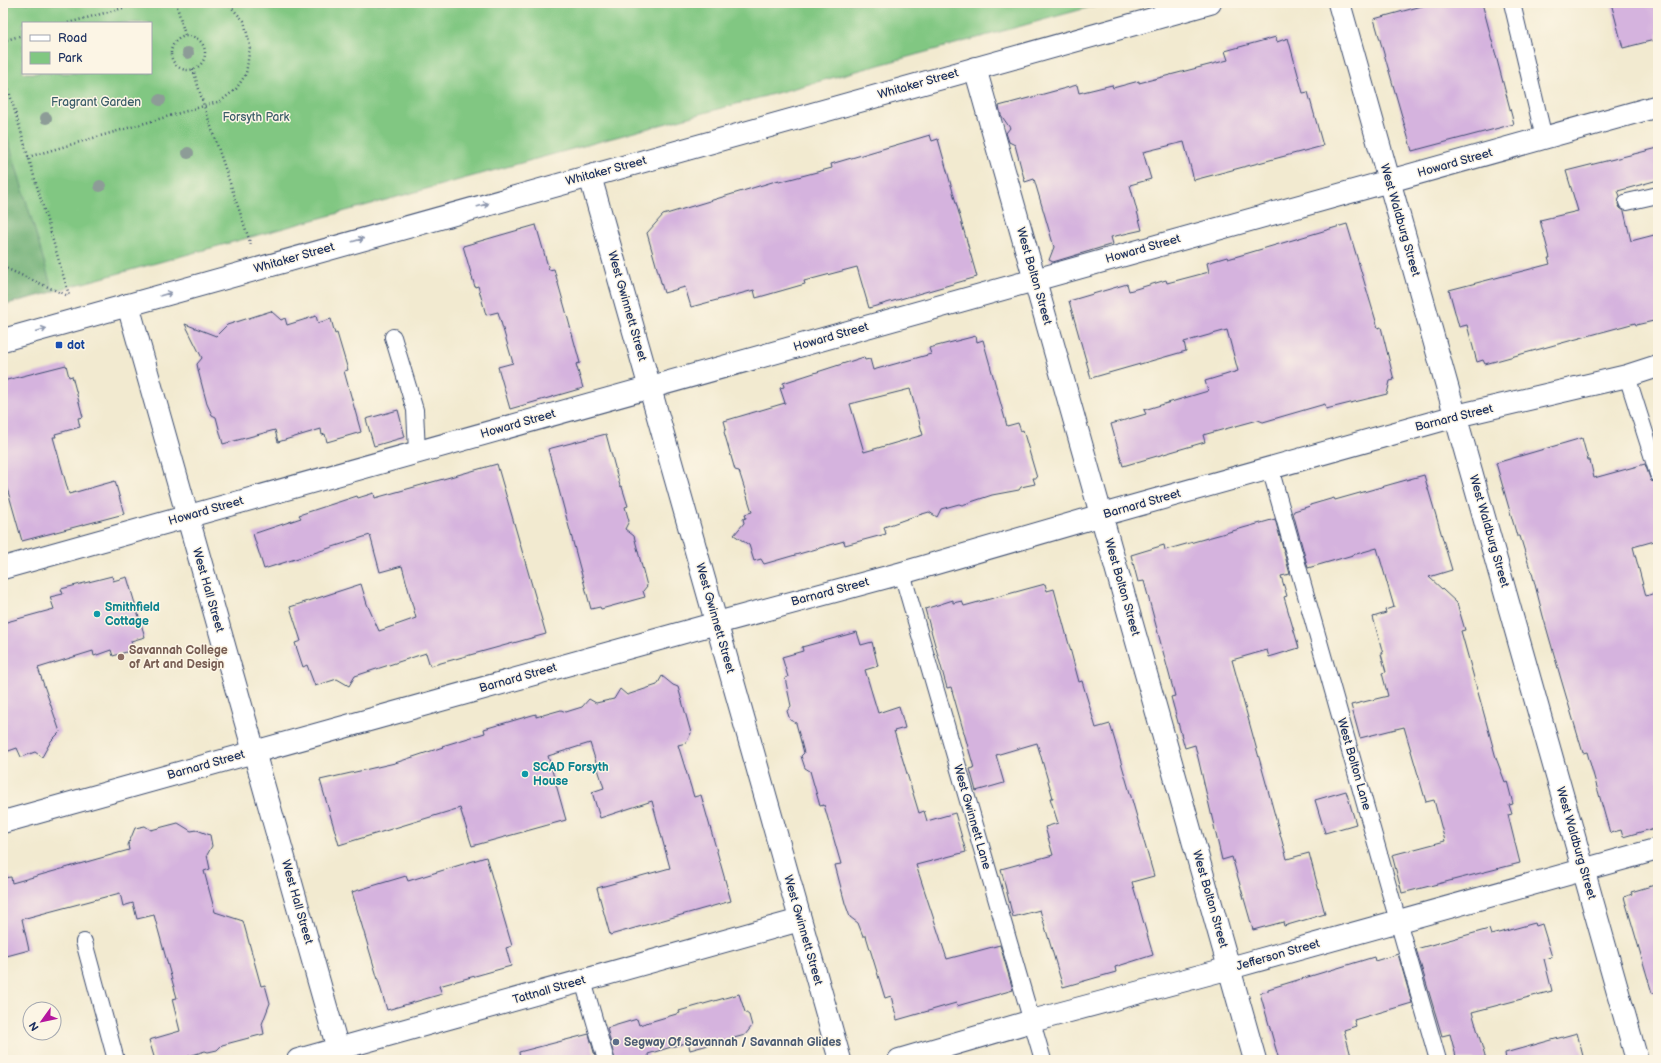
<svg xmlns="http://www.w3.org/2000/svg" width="1661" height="1063" viewBox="0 0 1661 1063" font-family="'Balsamiq Sans',sans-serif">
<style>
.green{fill:#81c782;stroke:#4e7b70;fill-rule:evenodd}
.forest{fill:#68ac70;stroke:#426e67}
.building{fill:#d5b3de;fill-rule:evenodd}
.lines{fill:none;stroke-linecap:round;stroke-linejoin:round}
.service-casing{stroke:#3b4b6f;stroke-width:18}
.minor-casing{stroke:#3b4b6f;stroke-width:24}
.tertiary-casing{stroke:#3b4b6f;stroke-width:24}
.secondary-casing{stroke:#3b4b6f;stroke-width:24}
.path{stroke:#3b4b6f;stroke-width:2.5;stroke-dasharray:1 3;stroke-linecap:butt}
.service{stroke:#fff;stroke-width:16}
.minor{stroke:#fff;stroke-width:22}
.tertiary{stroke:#fff;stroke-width:22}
.secondary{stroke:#fff;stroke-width:22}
.tree{fill:#8d9c97}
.oneway{stroke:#8d97ae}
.transit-dot{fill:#1a4fb4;stroke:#fcf5e5;stroke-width:1.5}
.culture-dot{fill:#0f9aa8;stroke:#fcf5e5;stroke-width:1.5}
.education-dot{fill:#8d6e63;stroke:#fcf5e5;stroke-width:1.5}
.service-dot{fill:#5c6f8a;stroke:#fcf5e5;stroke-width:1.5}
.labels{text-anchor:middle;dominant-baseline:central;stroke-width:3;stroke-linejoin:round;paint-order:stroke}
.street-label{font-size:12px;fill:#1b2f5e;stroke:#fcf5e5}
.park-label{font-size:12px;fill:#3a5d69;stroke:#fcf5e5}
.transit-label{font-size:12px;font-weight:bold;fill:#164399;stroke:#fcf5e5;text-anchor:start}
.culture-label{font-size:12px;font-weight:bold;fill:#0d838f;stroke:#fcf5e5;text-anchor:start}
.education-label{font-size:12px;font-weight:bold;fill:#785e54;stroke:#fcf5e5;text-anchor:start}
.service-label{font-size:12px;font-weight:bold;fill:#4e5e75;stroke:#fcf5e5;text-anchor:start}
</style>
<rect width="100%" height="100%" fill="#fcf5e5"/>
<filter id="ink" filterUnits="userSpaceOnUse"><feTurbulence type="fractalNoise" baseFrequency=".025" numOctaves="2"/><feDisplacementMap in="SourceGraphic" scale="8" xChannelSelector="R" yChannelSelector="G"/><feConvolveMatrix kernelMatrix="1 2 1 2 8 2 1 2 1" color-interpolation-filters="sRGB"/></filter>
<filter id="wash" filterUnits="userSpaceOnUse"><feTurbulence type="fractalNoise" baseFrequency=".012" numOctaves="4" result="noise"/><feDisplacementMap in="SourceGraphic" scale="16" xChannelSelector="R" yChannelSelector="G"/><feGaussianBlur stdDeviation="0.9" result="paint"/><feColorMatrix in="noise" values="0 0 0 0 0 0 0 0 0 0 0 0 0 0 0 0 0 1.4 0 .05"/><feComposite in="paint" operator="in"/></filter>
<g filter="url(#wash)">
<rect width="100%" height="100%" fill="#f2ead0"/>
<path class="green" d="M3,3h1102l-1102,302zM23,23h128v50h-128z"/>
<path class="forest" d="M3,122l50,170 -50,13z"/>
<g id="blocks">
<path class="building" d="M1433,3h49l32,121 -102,27 -38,-132z
M1611,3h47v36l-35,9z
M1276,37l1,5 11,-4 15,55 5,-1 15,54 -129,34 -10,-38 -41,10 8,27 -21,6 12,45 -31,7 2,7 -60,18 -4,-2 5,-13 -20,-68 -9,3 -10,-37 -6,-3 -3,-9 4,-5 -9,-13 -2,-9 78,-21 2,8 33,-8 1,3 26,-7v2l89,-23 -3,-9z
M930,135l2,6 6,-2 39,138 -108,31 -12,-41 -53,14 1,3 -49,14 -2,-8 -63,17 -6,-20 -21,6 -17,-60 16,-18 116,-35v2l53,-14 -1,-4z
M1658,148v32l-40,11 2,5 -2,8 2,4 4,3 7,30 27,-7v86l-22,5 -1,-2 -150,41 -2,-4 -6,2 -10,-37 -8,2 -10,-37 101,-26 -2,-6h2l-10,-38 38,-9 -12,-40z
M1347,224l31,104 3,-1 13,53 -4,1 -3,13 -61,15 -1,-5 -62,18 -5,-2 -55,15 2,7 -82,24 -12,-42 35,-10 -2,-4 64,-19 -3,-10 33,-10 -11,-41 -43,12 2,9 -95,27 -22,-77 58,-17 2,7 37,-11 1,3 42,-11 -2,-9 20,-6 1,2z
M536,225l13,45 5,-1 11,39 15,55 -4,1 7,24 -73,21 -12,-42 15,-4 -15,-51 -12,3 -8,-29 -3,1 -12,-41z
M271,311l10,9 4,-2 2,7 29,-9 2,7 13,-4 4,15 2,-1 11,37 -4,1 17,61 -34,10 -2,-8 -3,1 -1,-6 -43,13 -3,-12 -52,14 -7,-27 -4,-2 -5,-11 -8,-30 -2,-10 5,-6 -17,-34 31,12 11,-11z
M976,336l1,6 6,-2 24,86 11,-3 3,8 2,-1 14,48h-4l2,6 -14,3 -2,3 -27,5 -30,10 -3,-1 -18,5 -4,8 -8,-5 -17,5 -28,10 2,7 -41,11 -1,-4 -80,23 -3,-5 -7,2 -5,-16 -15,-10 10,-12 -1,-4 3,-1 -1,-4 7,-2 -13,-41 -4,-1 -11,-38 2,-4 -2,-7 61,-18 -5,-15 4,-1 -1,-4 81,-26 1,3 5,-1 3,11 58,-16 -2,-6zM910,389l13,46 -59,17 -14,-48z
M66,365l3,12 3,-1 11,41 -5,1 2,9 -25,7 1,3h-3l16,57 46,-13 9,33 -102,27 -19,-67v-93z
M398,410l7,27 -31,9 -8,-27z
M606,434l14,52 2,1 6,19 -3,1 4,14 -4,8 9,7 13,50 -4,5 2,6 -44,12 -1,-2 -9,2 -43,-160z
M1582,438l6,22h2l4,18 51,-14 6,17 7,2v57l-25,7 13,49 12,-4v235l-35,10 -2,-7 -11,3 -23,-81 -4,1 -22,-74 -18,-63 -12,-47h-1l-10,-33h-3l-21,-73z
M497,464l49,170 -116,32 -4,-13 -71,23 -6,10 -12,-7 -22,7 -8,-21 -4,2 -8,-24 6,-2 -11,-34 71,-23 6,20 12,27 37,-13 -14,-52 -22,6 -10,-37 -106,34 -11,-35 48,-16 -2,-3 58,-19 1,2 16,-5 1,5z
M1424,475l28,95 -23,7 28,26 8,27 -4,1 23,83 12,44 9,24 2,-1 6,23 -4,1 3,9 -4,1 12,48 -118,30 -10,-38 53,-14 -11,-41 -8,2 -22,-75 -44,11 -9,-33 37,-9 -6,-23 4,-1 -5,-18h2l-10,-37 13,-4 -1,-3 9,-3 -17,-59 -69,20 -15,-55 1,-2 16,-5v-1l24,-7 1,2z
M1275,519l15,55 -9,2 6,20 -3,1 15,51 -30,9 -2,-7 -35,10 55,199 22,-6 16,61 -41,12 -1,-4 -30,8 -21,-73 -10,3 -27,-115 -10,3 -14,-51 4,-1 -31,-115 -6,1 -7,-27 33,-10 1,5z
M112,576l1,5 14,-4 18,60 -14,4 2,9 -20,6 -2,-6 -17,6 -1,-5 -55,17 22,64 -9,9 -9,16 -7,-5 -14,5 -4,-9 -14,5v-130l51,-14 -4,-12 13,-3 -2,-5z
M1045,584l2,7 7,-2 25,93 3,-1 14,47 14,-4 44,152 -22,6 21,73 -38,12 1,5 -53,15 -23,-77 -27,7 -12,-48 52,-14 -8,-28 13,-4 -8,-25h3l-16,-55 -41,12 8,28 -28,8 -6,-22 4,-1 -23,-81 -4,1 -22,-79 28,-9v3l9,-2 2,5z
M857,632l4,13 11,-3 6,24 -13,4 13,43 21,-7 6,22 -11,3 25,82 5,-2 3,10 28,-8 11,39 -50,13 31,94 53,-14 13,45 -56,16 -1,-3 -59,17 -6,-24 -6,2 -19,-62h-3l-5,-13 -8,-6 -5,-14 -10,-38 6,-1 -17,-59 -4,1 -10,-35 -5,-3 -4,-12 3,-3 -8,-30 -6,-3 -3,-9 4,-5 -6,-28 3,-1 -6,-20 21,-6 -1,-4z
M662,676l11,9 5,2 6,21 7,25 -5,10 -8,2 16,52 7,-2 30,106 -121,34 -13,-47 73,-20 -18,-67 -52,17 -8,-26 12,-4 -14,-45 -42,13 18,64 -94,26 -12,-38 -121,37 -19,-65 75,-17 48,-16 -1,-1 43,-13 -1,-4 52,-15v3l25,-7 5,2 16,-5 7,-8 7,4 18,-4 6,-10 7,6 30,-10z
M1346,791l10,33 -31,9 -10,-33z
M178,823l13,8 6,-1 13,5 2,11 -5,9 3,14 -6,2 11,41 28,9 18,65 4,-1 5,18 -8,21 2,10 -42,11 -5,5 -9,2 -3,-1 -28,9h-22l-6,-20 31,-9 -8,-32 5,-1 -23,-83 -17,4 -4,-16 -10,3 -3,-13 -98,26 7,31 -26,7v-79l8,-1 1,6 117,-33 -1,-5 7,-17 10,-2 6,4z
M486,857l26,89 -6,2 5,18 -72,20 3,8 -55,16 -35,-118 54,-16 2,5z
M1658,884v108l-6,1 -28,-96 8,-3 -1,-2z
M1535,923l1,3 6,-2 10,33 -8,2 8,32 -80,21 14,48h-29l-7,-26 -8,2 -26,-87 73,-20 2,6z
M1398,954l14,49 -58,17 2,6 -12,4 8,30h-73l-19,-67 8,-2v-2l106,-32 1,4z
M739,994l6,18 4,3 3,11 -7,9 -55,15 -2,-8 -40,12 1,6h-34l-8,-32 30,-9 2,6 41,-12 -1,-2z
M1577,1033l7,27h-78l-1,-7z
M589,1034l7,26h-76l-1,-8z"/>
</g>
</g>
<g filter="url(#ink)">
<use href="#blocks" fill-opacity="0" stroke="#3b4b6f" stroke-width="1"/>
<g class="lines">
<defs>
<path id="service" d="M1512,3l32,135
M1627,202l31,-7
M393,337l22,73 2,42
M1627,376l31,98
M1270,468l128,453 40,139
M902,573l141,487
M84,942l32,118
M583,981l23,79"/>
<path id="minor" d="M1339,3l298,1057
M975,68l280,992
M128,305l213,755
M3,568l1655,-462
M298,1060l502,-140
M899,1060l133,-39 198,-53 428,-119"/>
<path id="tertiary" d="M3,822l714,-199 185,-50 200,-58 354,-99 171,-40 31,-10"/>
<path id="secondary" d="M590,176l250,884
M3,340l1207,-337"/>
</defs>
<use href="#service" class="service-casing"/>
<use href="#minor" class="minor-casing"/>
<use href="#tertiary" class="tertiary-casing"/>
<use href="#secondary" class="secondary-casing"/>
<path class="path" d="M176,3l9,32
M68,23l73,-20
M171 53a17 17 0 1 1 34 0a17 17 0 1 1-34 0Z
M3,41l20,-6
M193,69l11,37 47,139
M3,71l66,224
M28,157l193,-56 15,-12 10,-15 4,-28 -6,-25 -17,-18
M3,267l63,28"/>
<use href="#service" class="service"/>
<use href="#minor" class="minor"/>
<use href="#tertiary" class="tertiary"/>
<use href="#secondary" class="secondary"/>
</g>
<g class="tree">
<circle cx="188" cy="53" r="6"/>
<circle cx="160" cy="100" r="6"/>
<circle cx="46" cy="118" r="6"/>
<circle cx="188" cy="153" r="6"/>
<circle cx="100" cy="186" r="6"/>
</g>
<defs><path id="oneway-shaft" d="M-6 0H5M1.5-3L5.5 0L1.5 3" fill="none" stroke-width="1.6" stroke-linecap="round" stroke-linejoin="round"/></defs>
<g class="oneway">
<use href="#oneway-shaft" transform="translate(483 205) rotate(-16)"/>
<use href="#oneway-shaft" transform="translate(358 240) rotate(-16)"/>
<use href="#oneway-shaft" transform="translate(166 294) rotate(-16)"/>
<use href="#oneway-shaft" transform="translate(41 330) rotate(-16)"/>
</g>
</g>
<rect class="transit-dot" x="55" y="341" width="8" height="8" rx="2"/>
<g class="culture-dot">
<circle cx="97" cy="614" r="4"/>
<circle cx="525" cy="774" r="4"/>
</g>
<circle class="education-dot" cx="121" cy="657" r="4"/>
<circle class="service-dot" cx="616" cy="1042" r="4"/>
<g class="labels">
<g class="street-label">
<text transform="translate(918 84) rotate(-16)">Whitaker Street</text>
<text transform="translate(1455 163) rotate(-16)">Howard Street</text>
<text transform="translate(606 171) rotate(-15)">Whitaker Street</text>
<text transform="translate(1400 220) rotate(74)">West Waldburg Street</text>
<text transform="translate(1143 249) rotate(-16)">Howard Street</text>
<text transform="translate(294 258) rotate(-16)">Whitaker Street</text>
<text transform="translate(1034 276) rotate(74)">West Bolton Street</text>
<text transform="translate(627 306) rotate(74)">West Gwinnett Street</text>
<text transform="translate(831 337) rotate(-16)">Howard Street</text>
<text transform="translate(1454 418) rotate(-14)">Barnard Street</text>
<text transform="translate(518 424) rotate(-16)">Howard Street</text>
<text transform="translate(1142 504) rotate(-16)">Barnard Street</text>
<text transform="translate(206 511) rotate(-16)">Howard Street</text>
<text transform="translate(1489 531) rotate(74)">West Waldburg Street</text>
<text transform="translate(1122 587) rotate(74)">West Bolton Street</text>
<text transform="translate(208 590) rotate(74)">West Hall Street</text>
<text transform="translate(830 592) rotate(-15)">Barnard Street</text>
<text transform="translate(715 618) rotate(74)">West Gwinnett Street</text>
<text transform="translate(518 678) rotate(-16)">Barnard Street</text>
<text transform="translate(1354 764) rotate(74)">West Bolton Lane</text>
<text transform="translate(206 765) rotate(-16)">Barnard Street</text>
<text transform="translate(972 817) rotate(74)">West Gwinnett Lane</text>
<text transform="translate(1576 843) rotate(74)">West Waldburg Street</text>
<text transform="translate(1210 899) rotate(74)">West Bolton Street</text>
<text transform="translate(297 902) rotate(74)">West Hall Street</text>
<text transform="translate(803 930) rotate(74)">West Gwinnett Street</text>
<text transform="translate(1278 955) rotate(-16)">Jefferson Street</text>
<text transform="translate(549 990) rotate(-16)">Tattnall Street</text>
</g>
<g class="park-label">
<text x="96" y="102">Fragrant Garden</text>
<text x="256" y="117">Forsyth Park</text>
</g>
<g class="transit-label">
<text x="67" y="345">dot</text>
</g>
<g class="culture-label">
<text x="105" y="607">Smithfield<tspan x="105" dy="14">Cottage</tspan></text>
<text x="533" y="767">SCAD Forsyth<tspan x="533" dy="14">House</tspan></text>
</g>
<g class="education-label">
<text x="129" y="650">Savannah College<tspan x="129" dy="14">of Art and Design</tspan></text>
</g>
<g class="service-label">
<text x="624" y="1042">Segway Of Savannah / Savannah Glides</text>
</g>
</g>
<rect width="1661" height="1063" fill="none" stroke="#fcf5e5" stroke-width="16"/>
<rect x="22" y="22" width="130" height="52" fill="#fcf5e5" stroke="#a2a6af"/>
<rect x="30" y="35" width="20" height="6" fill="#ffffff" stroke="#a2a6af"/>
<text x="58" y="42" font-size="12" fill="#1b2f5e">Road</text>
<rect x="30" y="52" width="20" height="12" fill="#81c782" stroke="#a2a6af"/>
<text x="58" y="62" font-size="12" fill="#1b2f5e">Park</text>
<g transform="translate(42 1021) rotate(237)"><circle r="19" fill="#fcf5e5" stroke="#a2a6af"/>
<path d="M0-3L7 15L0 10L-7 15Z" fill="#b5179e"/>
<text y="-6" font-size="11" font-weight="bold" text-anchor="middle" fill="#1b2f5e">N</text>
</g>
</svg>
